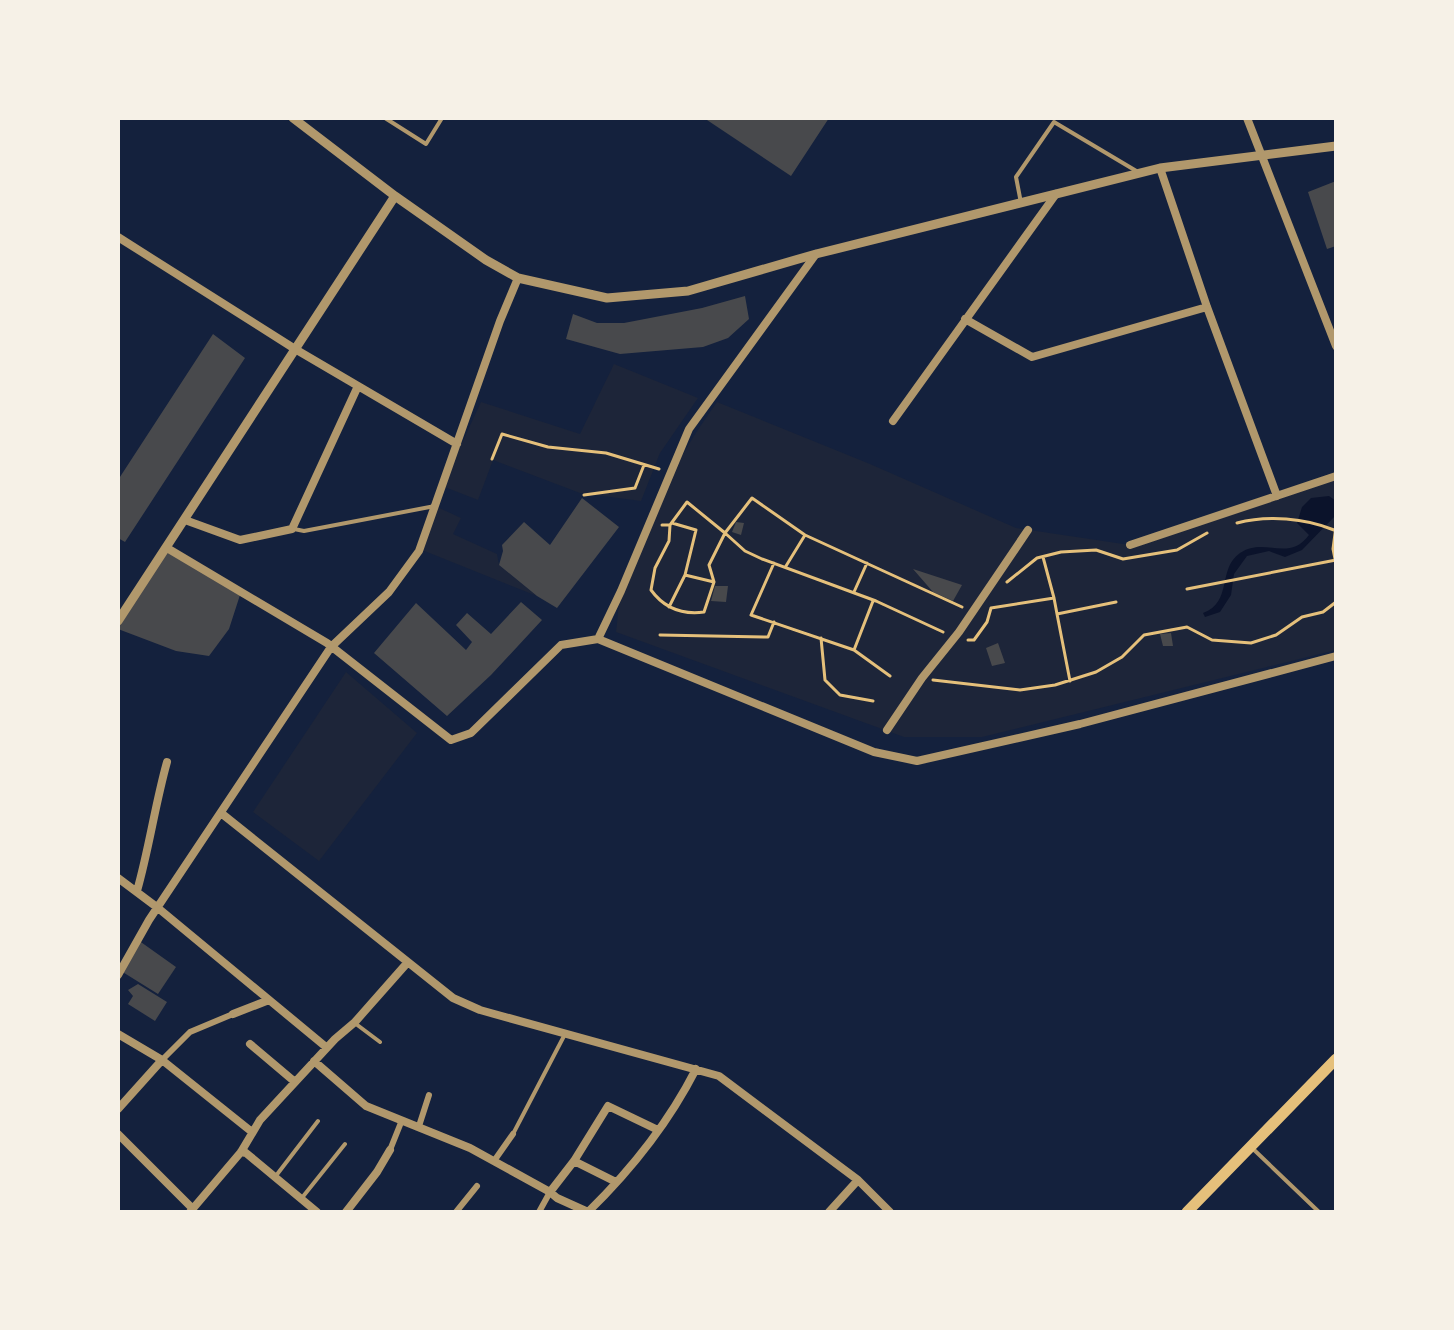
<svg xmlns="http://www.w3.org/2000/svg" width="1454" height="1330" viewBox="0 0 1454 1330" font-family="Roboto,sans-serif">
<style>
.green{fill:#1d2539}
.water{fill:#0b132b}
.building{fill:#48494c}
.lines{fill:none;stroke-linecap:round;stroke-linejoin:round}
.path{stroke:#e5c07b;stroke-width:3}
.service{stroke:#b1986c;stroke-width:4}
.pedestrian{stroke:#b1986c;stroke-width:6}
.minor{stroke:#b1986c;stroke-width:8}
.tertiary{stroke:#b1986c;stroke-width:9}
.secondary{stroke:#e5c07b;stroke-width:11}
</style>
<rect width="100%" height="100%" fill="#14213d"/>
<path class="green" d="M614,364l84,34 -38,55 -19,48 -61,-8 -87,-33 -15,40 -36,-14 39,-84 99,32z
M717,402l153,62 146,64 114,17 206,-69v174l-354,87h-78l-288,-105c2,-14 2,-30 6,-43 20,-66 55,-131 95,-187z
M435,506l26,12 -8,16 44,20 2,11 38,31 -115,-46z
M346,672l71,61 -98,128 -66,-49z"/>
<path class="water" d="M1329,496l7,5v14l-34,35 -17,7 -16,-6 -22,5 -13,18 -3,21 -11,17 -15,5 -2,-4c30,-11 14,-44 37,-60 25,-17 48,10 69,-18l-12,-12 5,-16 9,-9z"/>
<path class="building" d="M704,118h125l-38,58z
M1336,181v65l-9,3 -19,-57z
M745,296l4,23 -21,19 -25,9 -83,7 -54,-15 7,-25 24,9h27l78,-15z
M213,334l32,24 -120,184 -7,-4v-58z
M582,498l37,29 -62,81 -20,-12 -38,-31 4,-14 -1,-6 22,-23 26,23z
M736,522l8,1 -3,12 -9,-3z
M167,548l73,47 -11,34 -20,27 -33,-5 -58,-22v-8z
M913,569l49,16 -9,16 -20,-9z
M715,586h13l-2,16 -15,-1z
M521,602l21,18 -51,55 -44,41 -73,-63 42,-50 50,47 6,-8 -16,-17 11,-12 24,21z
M1171,633l2,13h-10l-3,-12z
M998,643l7,20 -13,3 -6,-18z
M138,940l38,27 -18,27 -37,-23z
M138,984l29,18 -12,19 -27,-17 5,-8 -5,-6z"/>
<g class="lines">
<path class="path" d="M492,459l10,-25 46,13 58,6 53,16
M584,495l51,-7 9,-23
M1237,523c31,-8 68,-5 97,7
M662,525h8l17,-23 38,31 27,-35 53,37 157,72
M670,525l-1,16 -14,27 -4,22c13,18 30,25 53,22l10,-30 -29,-7 11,-45 -24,-7
M1336,526l-3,23 3,15
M1043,557l11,41
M774,563l-23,52 103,35 19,-49
M786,566l19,-31
M714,582l-5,-17 16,-32 20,18 17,8 114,42 67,31
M1007,582l30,-24 24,-6 35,-2 27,9 54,-9 30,-17
M1187,589l149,-29
M854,592l13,-29
M669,607l16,-32
M1057,614l13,67
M660,635l108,2 6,-15
M821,638l4,42 15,15 33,6
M968,640h6l13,-18 4,-14 63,-10 3,16 59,-12
M854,650l36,26
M933,680l87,10 35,-5 41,-13 26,-15 22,-22 43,-8 25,13 39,3 25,-8 26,-18 21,-5 13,-10"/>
<path class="service" d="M385,118l41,26 16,-26
M1021,203l-5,-26 38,-55 84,50
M294,529l10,2 131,-25
M356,1024l24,18
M513,1134l51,-98
M1251,1147l68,65
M275,1177l43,-56
M301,1199l44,-55"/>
<path class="pedestrian" d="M162,1060l28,-28 43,-18
M419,1126l10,-31
M390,1150l12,-30
M494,1161l19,-27
M456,1212l21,-26
M539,1212l11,-20"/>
<path class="minor" d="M1247,118l89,228
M1160,168l47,139 70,189
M118,237l177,112 162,95
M965,319l67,38 175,-50
M893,421l163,-227
M185,520l55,20 52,-11 66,-143
M1130,545l206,-69
M167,548l160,95 124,97 20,-7 90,-88 37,-6 276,113 43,9 163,-37 256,-68
M598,639l23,-48 68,-162 127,-175
M887,730l35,-52 37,-46 69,-102
M221,813l232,185 27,12 239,66 139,104 32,32
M118,878l40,30 168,139
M137,891c12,-42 18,-86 30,-129
M118,975l31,-55 182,-273 58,-55 30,-41 81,-230 18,-43
M233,1014l36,-14
M118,1034l44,26 90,72
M250,1044l45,38
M314,1061l52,45 104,42 80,44 7,6 31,14
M118,1109l44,-49
M118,1134l75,75
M241,1152l5,1 71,59
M574,1161l42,21
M550,1192l24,-31 34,-55 50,24
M190,1212l51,-60 19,-32 75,-81 20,-17 53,-60
M346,1212l31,-40 13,-22
M588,1212c42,-41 81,-90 108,-143
M829,1212l29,-32"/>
<path class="tertiary" d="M293,118l102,78 91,64 32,18 89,20 81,-7 128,-37 344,-86 176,-22
M118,621l277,-425"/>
<path class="secondary" d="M1187,1212l149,-153"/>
</g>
<rect width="1454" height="1330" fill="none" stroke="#f6f1e7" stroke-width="240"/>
</svg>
